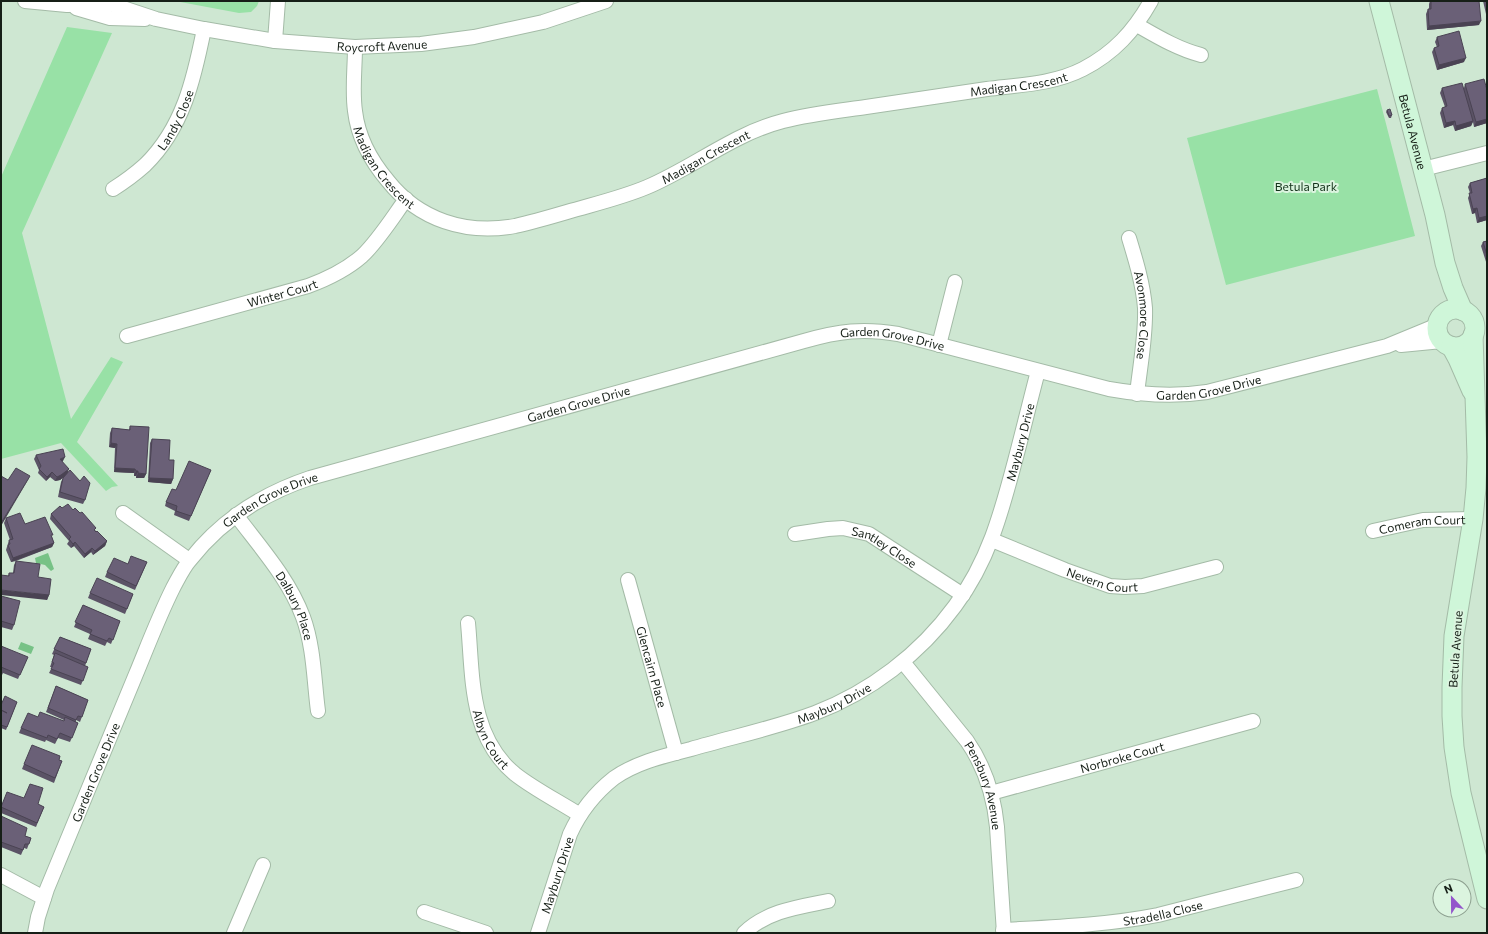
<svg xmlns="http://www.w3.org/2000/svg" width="1488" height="934" viewBox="0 0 1488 934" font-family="Commissioner,sans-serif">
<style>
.green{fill:#98e1a6}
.water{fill:#77c286}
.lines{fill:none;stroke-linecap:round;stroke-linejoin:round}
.street-casing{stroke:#a4bba7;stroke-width:16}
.secondary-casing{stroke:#a4bba7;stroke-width:21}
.street{stroke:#fff;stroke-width:14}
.secondary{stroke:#cff6d9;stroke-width:19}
.wall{fill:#5b5366}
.shaded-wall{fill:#4a4353}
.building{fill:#6a6077;stroke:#4a4353}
.labels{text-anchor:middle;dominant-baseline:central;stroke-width:4;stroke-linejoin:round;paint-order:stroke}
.street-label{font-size:12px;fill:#161f17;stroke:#dbf4df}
.park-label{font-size:12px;fill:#123119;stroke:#dbf4df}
</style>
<rect width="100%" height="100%" fill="#cee7d2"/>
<path class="green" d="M175,1h84l-2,5 -6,6 -12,1z
M67,27l45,6 -90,200 49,186 40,-62 12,5 -46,80 41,44 -6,1 -6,4 -45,-48 -60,16v-282z
M1377,89l38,147 -189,49 -39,-147z"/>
<path class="water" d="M48,553l6,16 -3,2 -6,-6 -9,-2 -1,-5z
M21,642l13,5 -3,7 -13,-5z"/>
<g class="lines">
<defs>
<g id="street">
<path id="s1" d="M25,1l42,4 44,-1 45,15 48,10 71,12 80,6 66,-3 53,-7 69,-15 63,-21"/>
<path d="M76,8l34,10 35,1"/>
<path d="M1137,25c21,12 41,24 64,30"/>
<path d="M275,41l3,-40"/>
<path id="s2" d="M355,47c0,21 -3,43 0,64 3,26 16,50 33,70 31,39 78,54 127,45 18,-4 35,-9 52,-14 27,-8 54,-14 80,-25 47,-20 86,-53 136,-66 27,-7 55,-10 83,-14 40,-6 81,-12 121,-18 32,-4 67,-5 96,-20 31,-16 51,-38 68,-68"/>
<path d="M1423,169l64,-16"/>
<path id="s3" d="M113,189c11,-7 22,-15 32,-24 38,-37 49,-86 59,-136"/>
<path id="s4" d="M1129,238c7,23 14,46 16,70 1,28 -5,58 -8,86"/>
<path id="s5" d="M127,336l181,-50c19,-7 38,-16 54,-30 16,-15 31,-39 44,-57"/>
<path d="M939,345l16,-63"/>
<path d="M1401,345l41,-4"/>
<path d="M123,513l66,47"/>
<path id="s6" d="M236,515c24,32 53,64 67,102 11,30 11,64 15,94"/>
<path id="s7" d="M1373,531l50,-11 50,-1"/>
<path id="s8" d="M795,534l33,-5 15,-1 26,6 94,61"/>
<path id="s9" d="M992,540l73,30 45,16 15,1 18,-1 73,-19"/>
<path id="s10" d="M628,580l48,173"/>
<path id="s11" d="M468,623c5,54 1,113 47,151 19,15 43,27 65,41"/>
<path id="s12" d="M903,662l64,79c18,26 27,55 30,86l7,106"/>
<path id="s13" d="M991,793l262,-72"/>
<path d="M1,875l43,23"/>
<path d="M424,912l62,21"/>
<path id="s14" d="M1003,930c52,-3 104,-5 155,-15l138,-35"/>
<path id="s15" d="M35,933l3,-16 9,-28c30,-72 59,-143 89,-215 12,-29 23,-58 37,-86 5,-9 10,-20 17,-28 32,-41 72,-66 120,-82l494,-137c35,-10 59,-13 94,-7l211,55c34,6 65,8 98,3l180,-46 51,-21"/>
<path d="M234,933l29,-68"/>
<path id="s16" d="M538,933l32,-99c10,-22 25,-41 44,-56 23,-16 50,-22 77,-29 41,-12 84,-21 124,-36 55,-21 105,-59 140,-107 33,-44 46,-92 60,-145 8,-30 15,-60 23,-90"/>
<path d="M744,933c23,-22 54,-26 84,-32"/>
</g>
<g id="secondary">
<path id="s17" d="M1379,1l56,214 10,48 8,25 10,23"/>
<circle cx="1456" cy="328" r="19"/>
<path d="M1473,335l4,122 -1,31 -3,31 -19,117 -2,51v29l2,31 7,46 26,106"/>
<path d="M1451,346l7,13 14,32"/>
</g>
</defs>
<use href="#street" class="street-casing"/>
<use href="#secondary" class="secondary-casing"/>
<use href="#street" class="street"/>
<use href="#secondary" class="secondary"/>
</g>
<path class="wall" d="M1430,1h49v24l-52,5 -1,-16 2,-5h1v-5z
M1483,1h4v13h-1z
M1437,37l27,25 -27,8 -5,-18 2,-4 3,-1 -2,-5z
M1465,84l22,39 -13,4 -1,-5 -2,4 -16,5 -2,-6 -9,3 -4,-15 2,-5 3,-1 -5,-14 2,-5h22z
M1387,110l5,5 -1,3h-2l-3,-6z
M1487,178v42l-10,3 -2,-10 -3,1 -4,-16 2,-5 -2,-6 2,-4z
M1487,241v24l-6,-19 2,-4z
M130,426l16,48 -2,4h-8v-2h-2v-3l-20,-1 1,-24 -6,-1 1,-14 2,-5 17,2z
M152,439l17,21 4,19 -2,5 -23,-2 2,-39z
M36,455l27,6 -1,1 23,38 -2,4 -25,-7 3,-15 2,-4 1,-1 -4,3 -5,1 -5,-4 -4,4 -8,-8 1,-3 -5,-11z
M211,470l-22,51 -15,-6 1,-4 -10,-5 1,-4 10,-12z
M62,508l11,2 34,31 -2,5 -12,9 -2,-3 -7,6 -10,-12 -3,2 -4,-4 2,-3 -19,-22 1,-5z
M6,518l19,6 27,13 2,6 -2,4 -36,14 22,16 11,18 -2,5 -39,-24 1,-3h4l1,-8 2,-4 -5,1 -5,-12 3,-10h1l-6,-17z
M147,562l-12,28 -30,-13 2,-5 21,-8z
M90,593l43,1 -8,20 -37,-16z
M1,596l13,29 -2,5 -11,-3z
M83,605l37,16 -9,23 -4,-2 -2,4 -17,-7 2,-5 -16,-7z
M60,637l31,12 -6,17 3,1 -7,18 -32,-12 3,-6h-2l4,-12 -2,-1z
M1,646l25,15 -8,18 -15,-6 -2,4z
M56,686l32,14 -8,22 -4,-2v2l2,1 -8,19 -12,-4 -3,6 -9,-4 -1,2 -26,-9 2,-5 17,-11 26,4v-1l-18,-8z
M17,702l-11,28 -5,-2v-23z
M59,760l3,1 -8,22 -32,-14 2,-5z
M1487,766v9l-1,-6z
M24,798l20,9 -8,20 -35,-14v-7z
M1,816l24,20 6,2 -4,11 -3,-1 -3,7 -20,-8z"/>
<path class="shaded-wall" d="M1481,21l-2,4 -52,5 2,-4z
M1466,58l-2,4 -27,8 2,-5z
M1487,119v4l-13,4 2,-5z
M1455,121l-2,4 -9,3 2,-5z
M1473,121l-2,5 -16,5 1,-5z
M1477,208l-2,5 -3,1 1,-5z
M1487,216v4l-10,3 2,-5z
M111,443l6,1 -2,4 -6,-1z
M65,457l-2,4 -5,3 2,-5z
M115,468l20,1 -1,4 -20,-1z
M69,469l-2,5 -7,6 -5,1 2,-4z
M136,471h2l-2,5h-2z
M52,472l-2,5 -4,4 1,-4z
M138,473l8,1 -2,4h-8z
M30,476l-2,4 -27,46v-3z
M149,478l24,1 -2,5 -23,-2z
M107,541l-2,5 -12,9 2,-4z
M75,542l-1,4 -3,2 2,-4z
M54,543l-2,4 -41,15 2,-4z
M92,548l-1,4 -7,6 1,-4z
M1,590l48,5 -2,5 -46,-5z"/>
<path class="building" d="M1431,1h48l2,20 -52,5 -1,-17h3z
M1459,31l7,27 -27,7 -5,-17 5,-2 -2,-9z
M1484,79l3,11v29l-11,3 -11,-38z
M1462,83l11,38 -17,5 -1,-5 -9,2 -4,-15 5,-2 -5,-18z
M1390,109l2,6 -3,1 -2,-6z
M1487,178v38l-8,2 -2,-10 -4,1 -4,-16h3l-2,-10z
M1487,241v14l-4,-13z
M130,426l19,1 -3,47 -8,-1v-2h-2l-1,-2 -20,-1 2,-24 -6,-1 1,-15 18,2z
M152,439l18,1 -1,20h5l-1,19 -24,-1z
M63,449l2,8 -5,2 9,10 -8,6 -4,2 -5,-5 -5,5 -8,-8 2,-3 -5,-11z
M189,461l22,9 -20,46 -15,-5 1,-5 -11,-4 6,-13 4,1z
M16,468l14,8 -29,47v-47l7,4z
M70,470l10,11 4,-5 6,7 -5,17 -25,-8 3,-14z
M68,504l5,6 2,-2 5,5 2,-1 14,16 -2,2 2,2 1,-1 10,10 -12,10 -3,-3 -7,6 -10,-12 -2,2 -4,-5 2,-2 -20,-23 9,-8 2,2z
M20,513l5,11 20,-7 8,18h-2l3,8 -41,15 -5,-13 2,-1 -1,-4 4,-1 -7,-21z
M131,556l16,6 -11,24 -29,-14 7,-14 14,6z
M16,561l24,3 -2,13 13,2 -2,16 -48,-5v-15l8,1v-3h5z
M97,578l36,16 -6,15 -37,-16z
M1,596l19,5 -6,24 -13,-4z
M83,605l37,16 -7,19 -4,-2 -2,3 -17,-7 2,-4 -17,-8z
M60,637l31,12 -5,14 -32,-14z
M1,646l27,11 -8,18 -19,-8z
M55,653l33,14 -5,14 -32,-12 3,-6 -2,-1z
M56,686l32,14 -6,17 -4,-1 -2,4 -28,-12z
M5,696l12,6 -10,25 -6,-2v-15l6,3 -6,-3v-5z
M40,712l24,9 1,-4 13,6 -6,15 -12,-5 -3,6 -9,-4 -1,3 -26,-10 7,-15 10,4z
M32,745l28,11 -1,4 3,1 -7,17 -31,-14z
M30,784l13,4 -5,16 6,3 -7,16 -36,-16 6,-15 17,6z
M1,816l26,12 -2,8 6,2 -2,6h-4l-2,6 -22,-8z"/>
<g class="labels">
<g class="street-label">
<text stroke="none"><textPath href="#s1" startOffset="362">Roycroft Avenue</textPath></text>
<text stroke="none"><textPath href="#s2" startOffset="812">Madigan Crescent</textPath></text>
<text stroke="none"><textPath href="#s3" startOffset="95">Landy Close</textPath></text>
<text stroke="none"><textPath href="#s17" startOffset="135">Betula Avenue</textPath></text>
<text stroke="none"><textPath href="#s2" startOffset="488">Madigan Crescent</textPath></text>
<text stroke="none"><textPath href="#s2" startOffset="129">Madigan Crescent</textPath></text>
<text stroke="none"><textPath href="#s5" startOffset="161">Winter Court</textPath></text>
<text stroke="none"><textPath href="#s4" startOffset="79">Avonmore Close</textPath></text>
<text stroke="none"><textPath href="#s15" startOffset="1155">Garden Grove Drive</textPath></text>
<text stroke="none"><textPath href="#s15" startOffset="1479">Garden Grove Drive</textPath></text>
<text stroke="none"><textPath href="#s15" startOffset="831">Garden Grove Drive</textPath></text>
<text stroke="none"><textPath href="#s16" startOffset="744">Maybury Drive</textPath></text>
<text stroke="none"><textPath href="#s15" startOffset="507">Garden Grove Drive</textPath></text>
<text stroke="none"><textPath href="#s7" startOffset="50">Comeram Court</textPath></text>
<text stroke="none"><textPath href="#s8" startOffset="94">Santley Close</textPath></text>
<text stroke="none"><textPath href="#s9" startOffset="118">Nevern Court</textPath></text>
<text stroke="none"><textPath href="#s6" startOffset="109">Dalbury Place</textPath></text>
<text transform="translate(1455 649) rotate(-86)">Betula Avenue</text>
<text stroke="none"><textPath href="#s10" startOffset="90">Glencairn Place</textPath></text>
<text stroke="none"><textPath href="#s16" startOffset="409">Maybury Drive</textPath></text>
<text stroke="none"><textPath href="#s11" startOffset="120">Albyn Court</textPath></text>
<text stroke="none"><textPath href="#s13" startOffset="136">Norbroke Court</textPath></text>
<text stroke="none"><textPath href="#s15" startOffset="172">Garden Grove Drive</textPath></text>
<text stroke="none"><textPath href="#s12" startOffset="150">Pensbury Avenue</textPath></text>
<text stroke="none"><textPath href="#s16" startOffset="61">Maybury Drive</textPath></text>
<text stroke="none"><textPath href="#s14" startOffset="161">Stradella Close</textPath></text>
</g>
<g class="park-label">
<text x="1306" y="186">Betula Park</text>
</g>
</g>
<rect width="1488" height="934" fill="none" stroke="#161f17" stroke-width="4"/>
<g transform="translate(1452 898) rotate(338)"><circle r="19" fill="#dbf4df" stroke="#8c9f8f"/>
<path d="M0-3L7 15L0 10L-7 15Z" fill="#9355cb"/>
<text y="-6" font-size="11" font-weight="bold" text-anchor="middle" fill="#161f17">N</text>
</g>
</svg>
